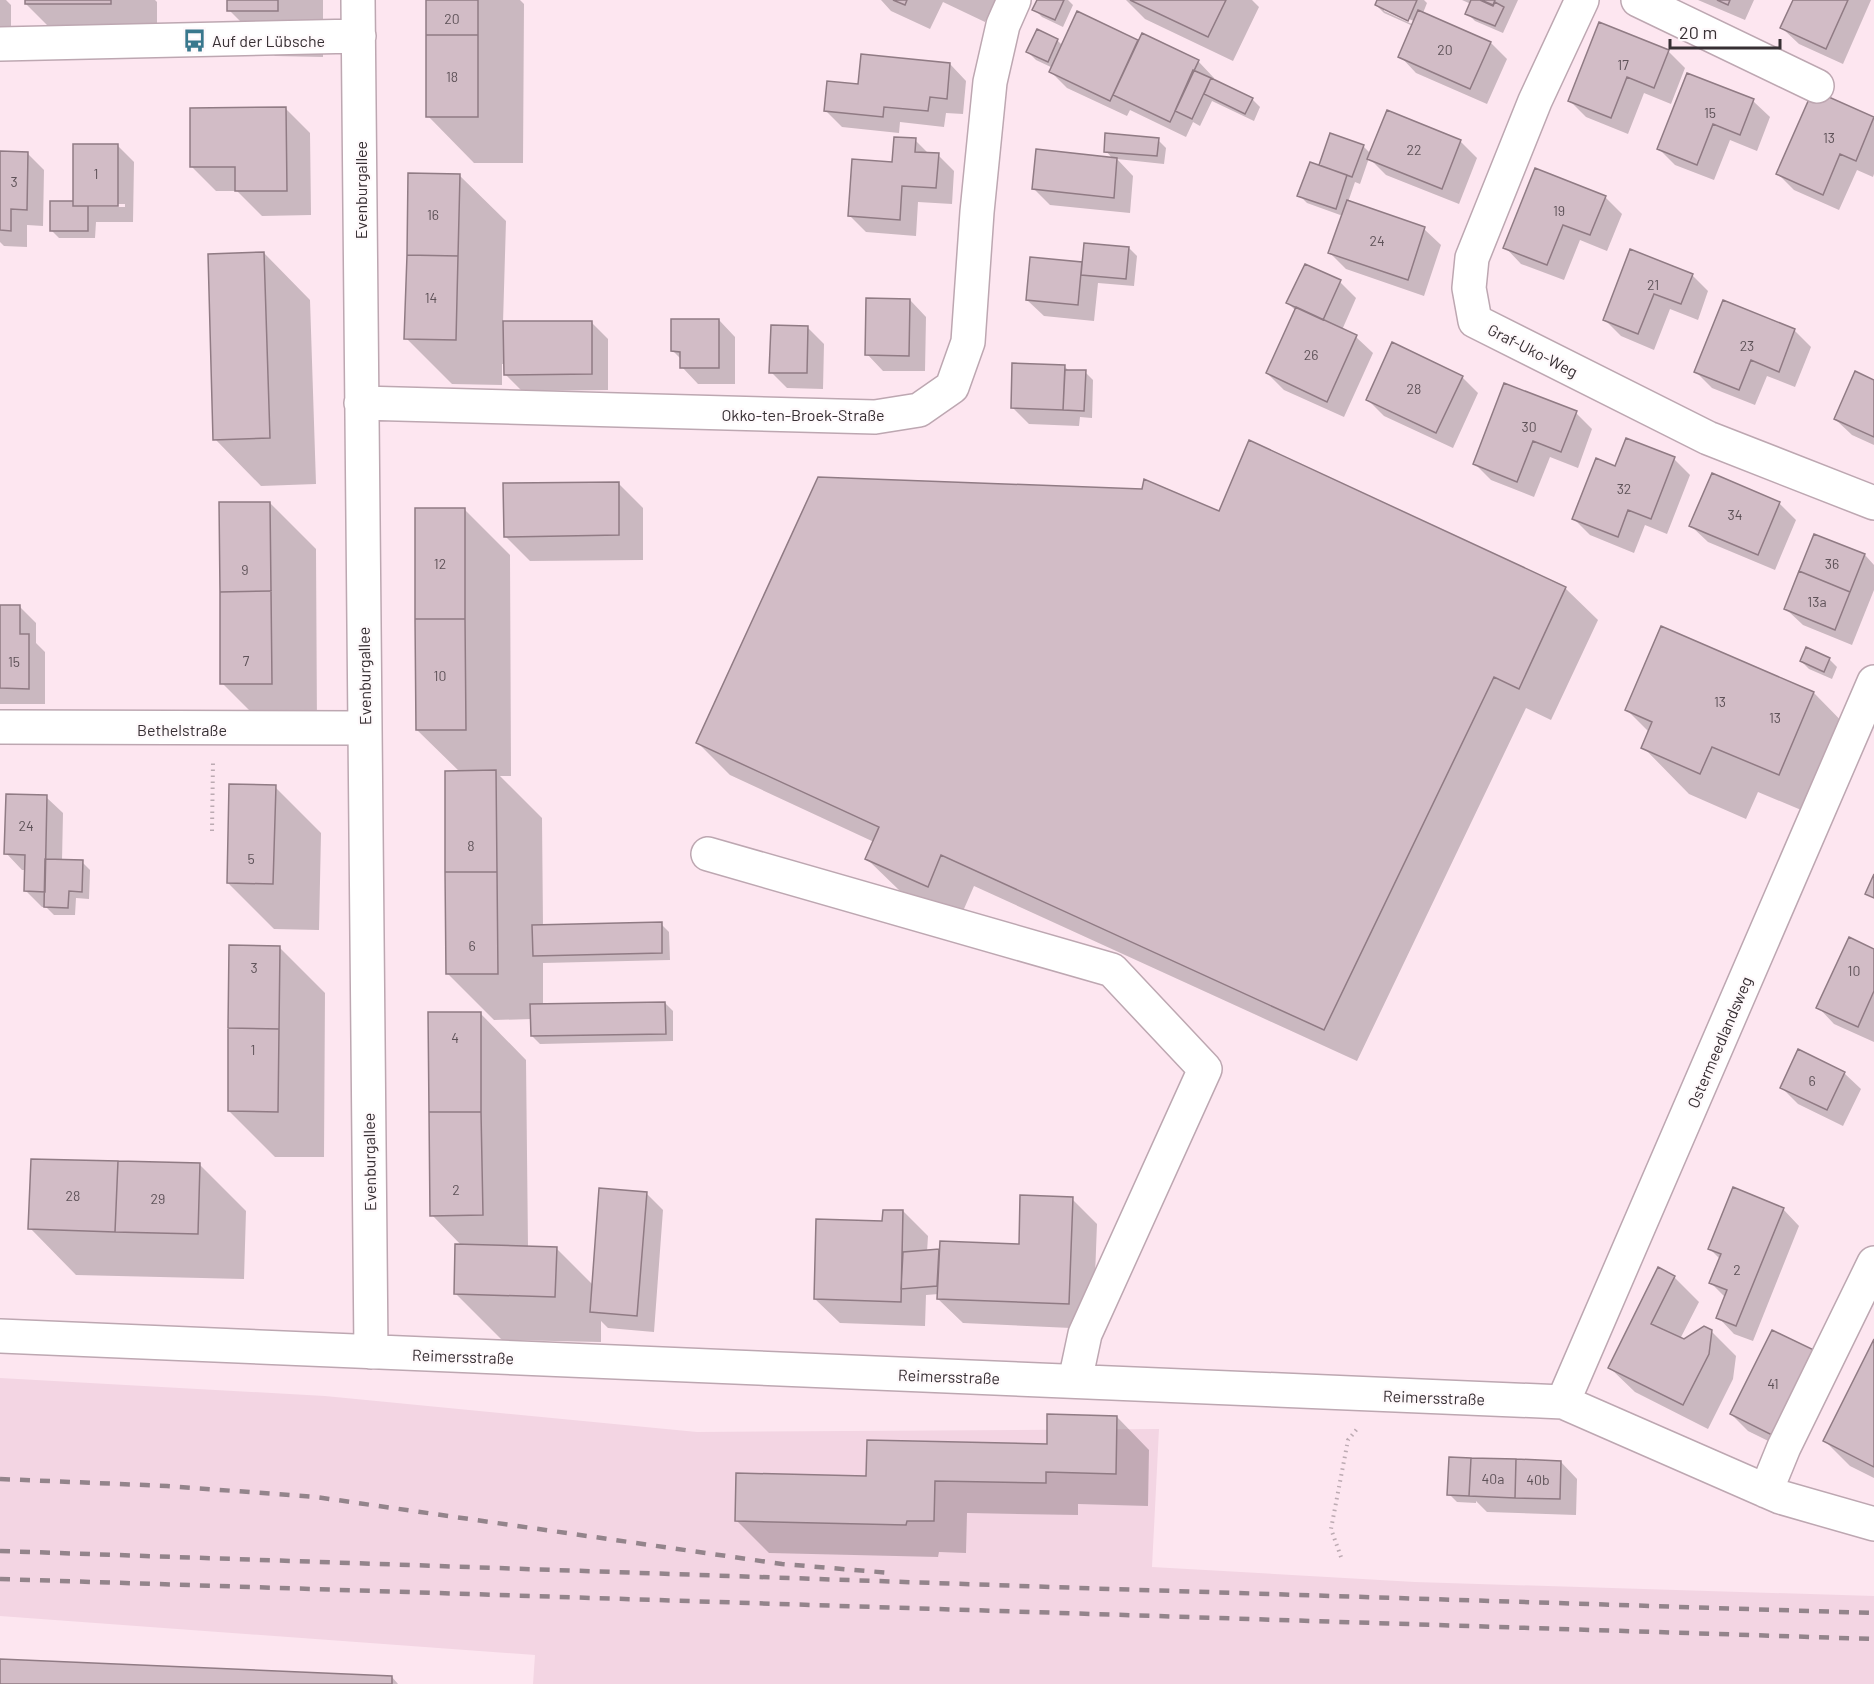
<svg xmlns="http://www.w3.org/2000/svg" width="1874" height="1684" viewBox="0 0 1874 1684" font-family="Barlow,sans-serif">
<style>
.built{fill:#f3d5e3}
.shadow{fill:#0003;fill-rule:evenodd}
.building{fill:#d2bcc6;stroke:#907b84;stroke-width:1.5}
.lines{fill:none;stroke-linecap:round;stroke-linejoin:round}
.minor-casing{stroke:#bda7b1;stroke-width:36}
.path{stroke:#bcaab2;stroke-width:4;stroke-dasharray:1.5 4.5;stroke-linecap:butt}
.minor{stroke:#fff;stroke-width:33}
.rail{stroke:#93848b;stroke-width:4.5;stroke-dasharray:10 10;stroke-linecap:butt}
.labels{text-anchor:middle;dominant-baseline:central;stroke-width:4.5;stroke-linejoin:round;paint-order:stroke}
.number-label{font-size:14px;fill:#5e5258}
.poi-label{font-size:16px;fill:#372f33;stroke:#fef9fb;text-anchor:start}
.street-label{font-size:16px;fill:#372f33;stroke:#fef9fb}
</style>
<rect width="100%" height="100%" fill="#fde6f0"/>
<path class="built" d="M0,1378l325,18 372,36 462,-3 -7,138 263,15 459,14v88h-1341l2,-29 -535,-39z"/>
<path class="shadow" d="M0,0h6l5,5v46l-11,1z
M26,0h129l2,2v48h-85l-46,-46z
M229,0h94v57l-48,-1 -46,-46z
M428,0h92l4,4 -1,159h-49l-46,-47z
M881,0h115l-11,22 -42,-20 -13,27 -39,-18z
M1039,0h29l5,5 -10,22 -21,-10 -8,-8z
M1126,0h126l7,7 -26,54 -88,-42z
M1379,0h45l3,3 -4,10 68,30 16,16 -20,45 -71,-31 -16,-17 13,-30 -29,-13 -8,-8zM1384,8l32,14 -2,3 -30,-14z
M1462,0h56l-15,33 -28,-12 -8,-8 4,-9z
M1698,0h56l-9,20z
M1795,0h76l-28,64 -44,-20 -17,-16z
M1078,13l61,29 59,19 16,17 -1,3 39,18 8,8 -6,14 -42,-20 -12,25 -7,-4 -7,15 -56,-27 -3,6 -60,-28 -16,-16 2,-4 -17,-8 -8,-8 29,-12 6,6z
M1668,51l17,17 -14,36 -27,-11 -16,41 -42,-17 -16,-16z
M950,64l16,17 -3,33 -17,-1 -2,14 -44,-5 -1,11 -57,-6 -16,-16 34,-26z
M1814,92l60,26v56l-1,3 -16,-7 -18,40 -45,-20 -16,-16z
M1753,101l17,16 -13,34 -27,-11 -16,40 -39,-15 -16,-16z
M285,108l25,25 1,82 -49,1 -25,-25h-21l-24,-24z
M1331,135l32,11 8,8 89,-13 17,17 -18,46 -73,-29 -17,-17 -9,26 -5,-2 -7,20 76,27 17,16 -17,51 -78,-27 -16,-16 13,-37 -36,-13 -8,-8 21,-28z
M915,140l14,14 9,1 16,16 -2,33 -34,-2 -2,34 -50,-4 -16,-16z
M1158,140l8,8 -2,16 -47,-5 16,17 -3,37 -80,-8 -17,-17 80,-29 -7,-8z
M118,146l16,16 -1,60h-37l-1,16h-36l-8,-8zM89,204h36v3h-36z
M0,152l27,1 17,17 -1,56 -16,-1v22l-23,-1 -4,-4z
M459,175l47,46 -3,102 88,-1 17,17v51l-86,1 -17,-17v-10h-3v21l-50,-1 -46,-46z
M1605,197l17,17 -15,37 -27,-11 -16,40 -43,-16 -16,-17z
M1129,248l8,8 -3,30 -36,-3 -4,38 -50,-5 -17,-16 54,-36 2,2z
M1631,251l61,24 16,16 -10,29 -28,-11 -16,41 -33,-14 -16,-16z
M264,253l46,47 6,184 -55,2 -46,-47z
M1340,282l16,16 -14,32 14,7 17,16 -29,64 -60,-27 -17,-17 29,-62 -8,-8z
M910,300l16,17 -1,54h-42l-16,-17z
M1724,302l71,29 16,16 -16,40 -28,-11 -12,29 -43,-17 -16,-16z
M719,320l16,17v47h-37l-16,-17v-7l-9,-9z
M807,327l17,17 -1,45 -36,-1 -16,-16z
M1064,366l5,5 16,1 8,8 -1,38 -12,-1 -1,9 -50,-2 -17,-17z
M1462,377l16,16 -25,55 -69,-32 -16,-16z
M1874,381v64l-22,-10 -17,-16z
M1576,413l16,16 -14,39 -28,-11 -16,40 -43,-17 -16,-16z
M1674,459l16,16 -23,59 -22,-9 -11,28 -44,-18 -16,-16 42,-51z
M618,483l25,25v52l-113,1 -25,-25z
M270,503l46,46 1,180h-49l-46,-46z
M1779,503l17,17 -21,50 -67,-28 -17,-16z
M464,509l46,46 1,221h-11l42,42 1,109 118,-3 8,8 1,28 -127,3v42l122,-2 8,8v30l-133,3 -8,-8v-17l-38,1 -46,-46 12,-202 -43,-42z
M1220,513l345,75 33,32 -47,100 -25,-12 -169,353 -383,-175 -14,32 -60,-27 -33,-32 7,-17 -144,-67 -32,-32z
M1815,536l50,19 9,10v25l-22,55 -49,-20 -17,-16z
M0,606h19l17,17v20l9,9v52h-45z
M1662,628l152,65 46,47 -35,80 -67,-28 -12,27 -57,-25 -46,-47 6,-15 -22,-22z
M1829,659l8,8 -5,12 -23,-10 -8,-8z
M275,787l46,46 -2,97 -45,-1 -46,-46z
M46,797l17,16 -1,48 20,1 8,8 -1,29 -13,-1 -1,17h-21l-8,-8h-4l-17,-17 1,-20h-4l-16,-17z
M279,947l46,46 -1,164h-49l-46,-46z
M1874,951v91l-40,-18 -16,-17z
M480,1013l46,47 2,187 28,1 38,38 52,-93 17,17 -9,122 -46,-4 -7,-7v21l-99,-2 -47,-47 7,-47 -30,-31z
M1844,1073l17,16 -18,37 -45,-22 -16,-16z
M200,1165l46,46 -2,68 -168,-4 -46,-47z
M1072,1199l25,25 -4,105 -130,-6 -25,-24 1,-5 -13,1 -1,31 -85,-3 -25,-24 69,-77 19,-11 25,25 -1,16 93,-6z
M1783,1209l16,17 -46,115 -19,-7 -16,-17 7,-20 -14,-14 9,-24 -10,-10z
M1674,1277l25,25 -19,37 4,2 27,-10 25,25 -3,23 -25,50 -73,-37 -25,-24z
M1773,1332l18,120 -43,-21 -17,-17z
M1874,1342v136l-24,-12 -25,-25z
M1117,1417l32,33 -1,56 -70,-2v11l-111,-2 -1,40 -27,-1 -1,5 -169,-4 -33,-33 131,-43 181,-32z
M1561,1462l16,17 -1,36 -89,-3 -11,-11v2l-19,-1 -8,-8z
M0,1660l392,17 6,7h-398z"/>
<path class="building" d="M25,0h86v4h-86z
M227,0h51v11h-51z
M426,0h52v35h-52z
M893,0h14l-2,5z
M1037,0h27l-9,20 -23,-10z
M1130,0h96l-18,37z
M1377,0h40l-9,21 -33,-16z
M1471,0h9l13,6 2,-4 9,5 -9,19 -30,-12z
M1481,0h14l-2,5z
M1717,0h13l-2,5z
M1793,0h55l-22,49 -46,-21z
M1418,10l73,32 -21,47 -72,-32z
M1077,11l61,29 -28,61 -61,-29z
M1599,22l70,28 -15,38 -27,-11 -16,41 -43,-17z
M1037,29l21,10 -10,23 -22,-10z
M1142,33l57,27 -29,62 -57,-27z
M426,35h52v82h-52z
M861,54l89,9 -3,36 -17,-2 -2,14 -44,-4 -1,10 -59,-6 3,-30 31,3z
M1193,70l18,8 -19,41 -17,-8z
M1687,73l67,26 -14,36 -27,-11 -16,41 -40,-16z
M1211,78l42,20 -8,16 -41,-20z
M1813,90l61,27 -18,44 -16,-7 -17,41 -47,-21z
M286,107l1,84h-52v-24h-45v-59z
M1387,110l74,30 -19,49 -75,-30z
M1105,133l54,5 -2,18 -53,-4z
M1330,133l34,12 -12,32 -33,-12z
M894,137l22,1 -1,14 24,1 -3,35 -34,-2 -2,34 -52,-4 4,-57 40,3z
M73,144h45v62h-45z
M1036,149l81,9 -3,40 -82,-9z
M0,151l28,1 -1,58 -16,-1v22l-11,-1z
M1310,162l37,13 -11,34 -39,-13z
M1535,168l71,28 -16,39 -27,-10 -16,40 -44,-17z
M408,173l52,1 -2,82 -51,-1z
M1347,200l78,27 -17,53 -80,-27z
M50,201h23v5h15v25h-38z
M1084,243l45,4 -3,32 -45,-4z
M1630,249l63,25 -12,30 -27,-10 -16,40 -35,-14z
M264,252l6,186 -57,2 -5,-186z
M407,255l51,1 -2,84 -52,-1z
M1030,257l52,5 -4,43 -52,-5z
M1305,264l36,16 -18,40 -37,-17z
M866,298l44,1 -1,57 -44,-1z
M1723,300l72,29 -16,43 -28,-12 -12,30 -45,-18z
M1296,307l61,28 -30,67 -61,-29z
M671,319h48v49h-39v-16l-9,-1z
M503,321h89v53l-88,1z
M771,325l37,1 -1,47h-38z
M1392,342l71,34 -27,57 -70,-33z
M1012,363l53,2 -2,45 -52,-2z
M1065,370h21l-2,41 -21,-1z
M1855,371l19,9v57l-40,-18z
M1504,383l73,28 -16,41 -28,-11 -16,41 -44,-18z
M1626,438l49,19 -24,62 -23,-9 -10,27 -46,-18 24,-61 19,8z
M1249,440l317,147 -47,102 -25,-12 -170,353 -383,-175 -13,32 -63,-28 14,-32 -183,-84 122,-266 324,12 2,-10 75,32z
M1712,473l68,29 -22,53 -69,-29z
M619,482v53l-115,2 -1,-54z
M219,502h51l1,89 -51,1z
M415,508h50v111h-50z
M1814,534l51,20 -15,38 -51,-21z
M1799,571l51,21 -15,38 -51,-21z
M271,591l1,93h-52v-92z
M0,605h20v29h9v55l-29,-1z
M415,619h50l1,111h-50z
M1661,626l153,66 -35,83 -67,-28 -12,27 -59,-26 11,-26 -27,-12z
M1806,647l24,11 -6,14 -24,-11z
M496,770l1,102h-52v-101z
M229,784l47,1 -3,99 -46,-1z
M6,794l41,1 -2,97 -21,-1 1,-36 -21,-1z
M45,859l38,1 -1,32 -13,-1 -1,17 -24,-1z
M445,872h52l1,102h-52z
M1874,874v24l-9,-4z
M662,922v31l-129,3 -1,-31z
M1849,937l25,12v42l-16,36 -42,-19z
M229,945l51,1 -1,83 -51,-1z
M665,1002l1,32 -135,2 -1,-32z
M428,1012h53v100h-52z
M228,1028l51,1 -1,83 -50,-1z
M1798,1049l47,23 -18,38 -47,-22z
M429,1112h52l2,103 -53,1z
M31,1159l87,2 -3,71 -87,-3z
M118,1161l82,2 -2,71 -83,-2z
M1733,1187l51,21 -48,118 -20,-8 11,-28 -18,-7 12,-29 -13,-5z
M599,1188l48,4 -10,124 -47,-4z
M1020,1195l53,2 -4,107 -132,-5 3,-58 79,3z
M883,1210h20l-2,92 -87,-3 2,-80 66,2z
M455,1244l102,3 -2,50 -101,-3z
M939,1249l-2,37 -36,3 2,-37z
M1658,1267l17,9 -24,48 33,15 20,-13 8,4 -3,24 -26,51 -75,-37z
M1772,1330l44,21 -42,85 -44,-22z
M1874,1339v128l-51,-26z
M1047,1414l70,2 -1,58 -70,-2v11l-111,-2 -1,40h-27l-1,4 -171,-4 1,-48 130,3 1,-36 180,4z
M1449,1457l22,1 -2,38 -22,-1z
M1471,1458l45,1 -1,39 -46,-2z
M1516,1459l45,2 -1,38 -45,-1z
M0,1659l392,17v8h-392z"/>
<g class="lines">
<defs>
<path id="minor" d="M358,0l13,1352
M1582,0l-47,101 -63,157 -3,30 6,33 233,117 166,65
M1638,0l179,86
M0,44l359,-8
M361,403l514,14 44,-7 33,-23 16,-45 9,-130 13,-130 13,-57 11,-25
M0,727l364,1
M708,854l404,116 93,99 -120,265 -10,47
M0,1336l1563,66 217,95 94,27
M1563,1402l311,-720
M1766,1491l18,-44 90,-184"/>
</defs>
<use href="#minor" class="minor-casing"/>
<path class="path" d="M212,831l1,-68
M1341,1557l-10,-28 17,-89 9,-11"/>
<use href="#minor" class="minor"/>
<path class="rail" d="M0,1479l167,7 149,11 466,67 109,9
M0,1551l1110,38 764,24
M0,1579l1874,60"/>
</g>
<defs>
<symbol id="bus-bare" viewBox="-9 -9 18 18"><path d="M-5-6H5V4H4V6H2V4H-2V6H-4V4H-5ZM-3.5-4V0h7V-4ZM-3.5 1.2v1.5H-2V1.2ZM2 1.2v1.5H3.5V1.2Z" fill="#39788d" stroke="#fef9fb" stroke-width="2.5" paint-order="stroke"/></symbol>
</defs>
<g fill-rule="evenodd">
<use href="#bus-bare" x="178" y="24" width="33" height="33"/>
</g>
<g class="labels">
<g class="number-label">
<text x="452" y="18">20</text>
<text x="1445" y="49">20</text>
<text x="1623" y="64">17</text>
<text x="452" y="76">18</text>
<text x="1710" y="112">15</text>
<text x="1829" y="137">13</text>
<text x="1414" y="149">22</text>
<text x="96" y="173">1</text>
<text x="14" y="181">3</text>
<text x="1559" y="210">19</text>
<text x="433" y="214">16</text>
<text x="1377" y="240">24</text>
<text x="1653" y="284">21</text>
<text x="431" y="297">14</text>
<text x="1747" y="345">23</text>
<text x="1311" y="354">26</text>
<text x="1414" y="388">28</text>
<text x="1529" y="426">30</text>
<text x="1624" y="488">32</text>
<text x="1735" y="514">34</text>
<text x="440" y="563">12</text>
<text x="1832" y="563">36</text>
<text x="245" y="569">9</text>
<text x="1817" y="601">13a</text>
<text x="246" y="660">7</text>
<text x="14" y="661">15</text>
<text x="440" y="675">10</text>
<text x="1720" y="701">13</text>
<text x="1775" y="717">13</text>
<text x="26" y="825">24</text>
<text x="471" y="845">8</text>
<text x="251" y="858">5</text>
<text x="472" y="945">6</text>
<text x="254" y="967">3</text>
<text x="1854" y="970">10</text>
<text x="455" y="1037">4</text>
<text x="253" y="1049">1</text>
<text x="1812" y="1080">6</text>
<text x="456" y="1189">2</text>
<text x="73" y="1195">28</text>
<text x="158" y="1198">29</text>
<text x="1737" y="1269">2</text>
<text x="1773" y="1383">41</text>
<text x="1493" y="1478">40a</text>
<text x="1538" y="1479">40b</text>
</g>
<g class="poi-label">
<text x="212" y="40">Auf der Lübsche</text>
</g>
<g class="street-label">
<text transform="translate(360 190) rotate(-90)">Evenburgallee</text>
<text transform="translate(1533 350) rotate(27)">Graf-Uko-Weg</text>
<text x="803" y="414">Okko-ten-Broek-Straße</text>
<text transform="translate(364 676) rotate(-91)">Evenburgallee</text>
<text x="182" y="729">Bethelstraße</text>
<text transform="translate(1719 1042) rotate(-67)">Ostermeedlandsweg</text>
<text transform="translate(369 1162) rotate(-91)">Evenburgallee</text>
<text transform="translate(463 1356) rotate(2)">Reimersstraße</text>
<text transform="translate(949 1376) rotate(2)">Reimersstraße</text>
<text transform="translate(1434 1397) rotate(2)">Reimersstraße</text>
</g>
</g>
<path d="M1670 39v9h110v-9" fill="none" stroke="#372f33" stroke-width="3"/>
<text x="1679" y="39" font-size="18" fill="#372f33" stroke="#fef9fb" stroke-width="4.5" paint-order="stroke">20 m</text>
</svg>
